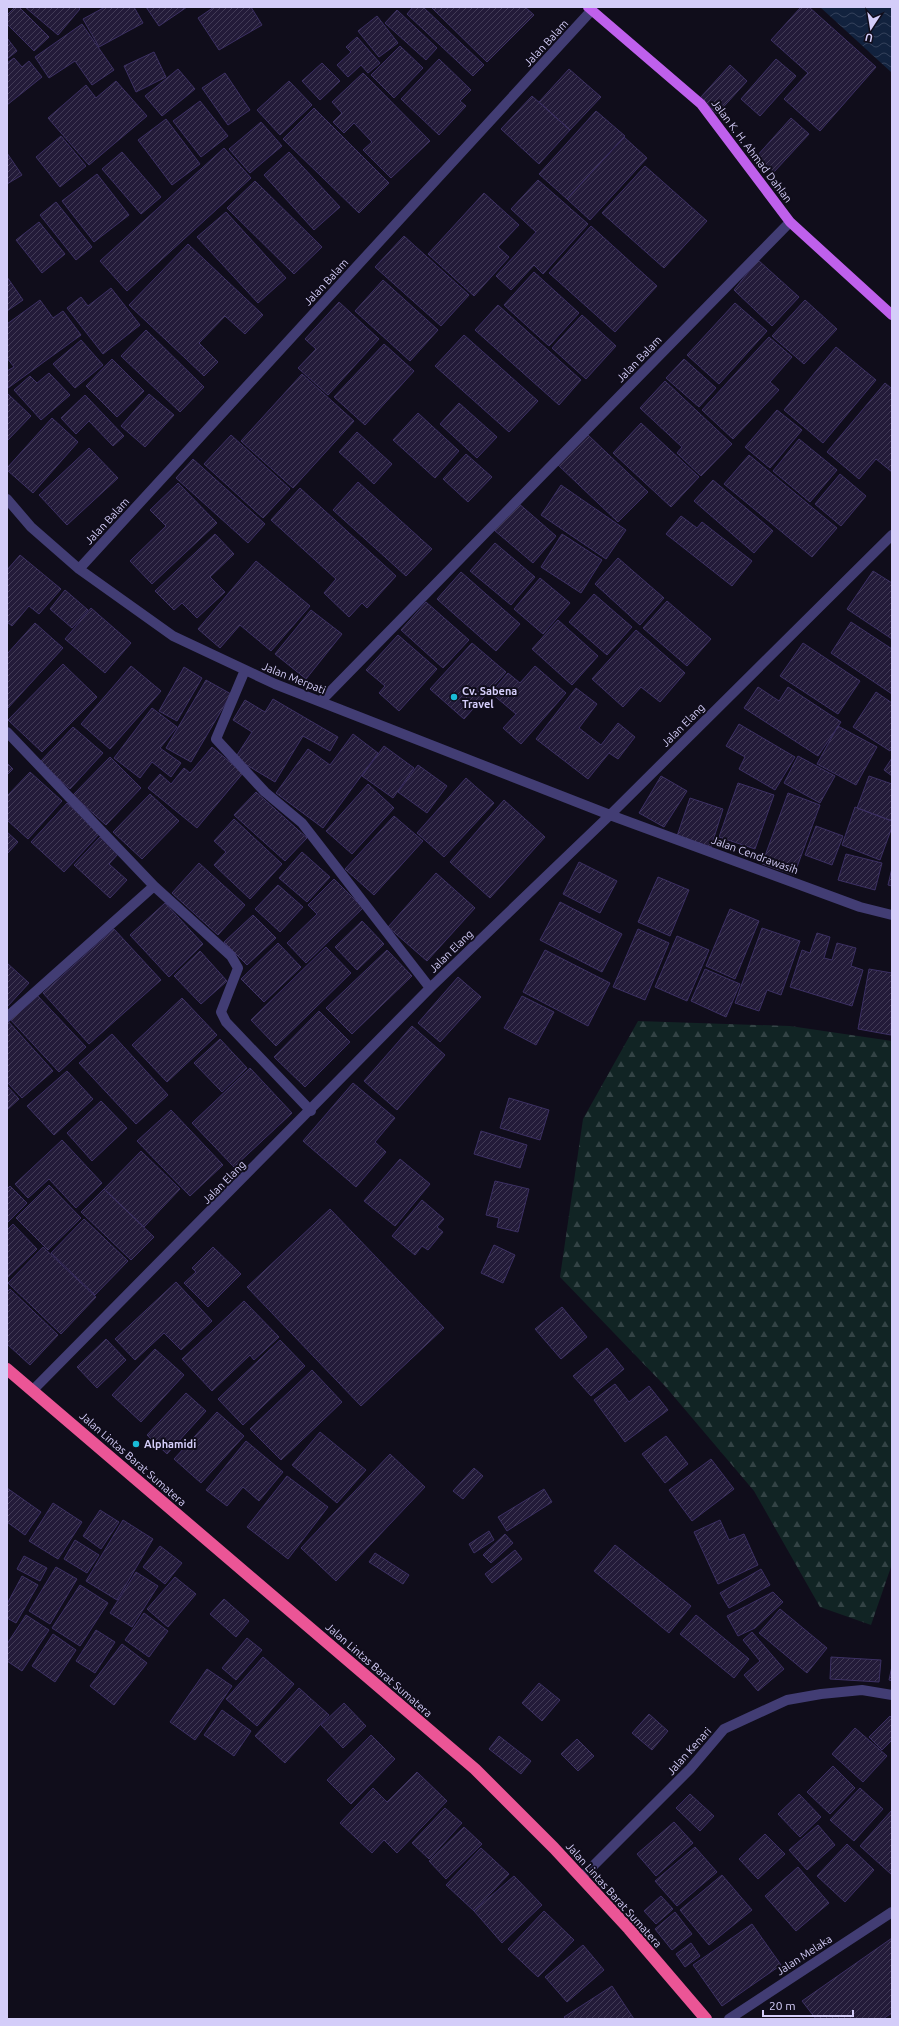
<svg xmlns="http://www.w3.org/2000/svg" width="899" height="2026" viewBox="0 0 899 2026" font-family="Ubuntu,sans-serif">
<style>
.forest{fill:url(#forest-firs)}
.water{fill:url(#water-waves)}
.building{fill:url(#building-hatch);stroke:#3c3063}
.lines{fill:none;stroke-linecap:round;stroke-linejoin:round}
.minor{stroke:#423d74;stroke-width:10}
.major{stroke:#bf60ec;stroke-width:10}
.highway{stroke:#eb5596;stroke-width:12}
.poi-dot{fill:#19bcd8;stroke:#100d1b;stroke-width:1.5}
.labels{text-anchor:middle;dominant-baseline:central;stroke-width:4;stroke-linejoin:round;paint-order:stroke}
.street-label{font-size:11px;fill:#d4cdf9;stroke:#100d1b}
.poi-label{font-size:11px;font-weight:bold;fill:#d4cdf9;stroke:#100d1b;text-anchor:start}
</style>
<defs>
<pattern id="forest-firs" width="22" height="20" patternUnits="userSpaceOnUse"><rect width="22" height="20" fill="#112424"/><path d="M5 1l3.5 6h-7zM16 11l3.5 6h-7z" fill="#334345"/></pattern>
<pattern id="water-waves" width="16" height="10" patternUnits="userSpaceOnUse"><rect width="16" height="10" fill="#12223e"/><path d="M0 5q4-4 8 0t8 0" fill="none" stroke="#34415b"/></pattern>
<pattern id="building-hatch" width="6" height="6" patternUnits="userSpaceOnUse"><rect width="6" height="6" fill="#231b39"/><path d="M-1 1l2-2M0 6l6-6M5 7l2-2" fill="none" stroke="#423b56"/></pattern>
</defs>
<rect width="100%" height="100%" fill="#100d1b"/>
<path class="forest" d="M638,1021l152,5 102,15v523l-21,61 -51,-18 -66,-116 -89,-105 -105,-109 23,-158z"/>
<path class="water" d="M820,7h72l-1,65z"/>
<path class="building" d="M15,7h4l30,30 -15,14 -27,-27v-9z
M25,7h53l2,2 -22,26z
M105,7h29l9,16 -44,24 -16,-28z
M146,7h41l-28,19z
M214,7h37l11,18 -43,25 -21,-32z
M413,7h10l61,58 -11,11 -66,-62z
M431,7h94l9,8 -47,47z
M801,7h8l67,60 -56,64 -36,-32 24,-26 -37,-33z
M397,10l40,38 -11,12 -41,-37z
M377,16l21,27 -19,14 -21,-26z
M82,24l32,46 -22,15 -17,-24 -26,17 -14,-21z
M357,37l23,26 -12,10 -7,-8 -13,12 -11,-12 14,-13 -5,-5z
M7,38l10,13 -10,8z
M400,46l23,22 -29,30 -23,-23z
M154,52l12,25 -30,15 -12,-26z
M14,58l8,9 7,-6 13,16 -35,28v-42z
M439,59l32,31 -11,11 6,5 -27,29 -38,-36z
M776,59l20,17 -36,40 -19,-17z
M322,63l18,18 -20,19 -18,-19z
M730,65l17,16 -30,33 -17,-16z
M178,69l17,20 -33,27 -17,-20z
M569,69l32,28 -31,33 -31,-28z
M225,73l25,37 -22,15 -26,-37z
M363,73l67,68 -39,37 -28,-28 9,-8 -18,-19 -10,10 -11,-11 9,-9 -10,-11z
M116,81l31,35 -58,49 -41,-47 38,-33 10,13z
M289,81l23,24 -32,30 -23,-25z
M532,96l38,34 -31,34 -38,-35z
M200,101l28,35 -27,21 -28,-36z
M314,108l75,75 -30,30 -76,-74z
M596,111l29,25 -58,63 -28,-25z
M791,118l18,16 -35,38 -18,-15z
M166,119l34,45 -28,21 -34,-45z
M261,122l21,24 -32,27 -21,-24z
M61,136l25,30 -26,21 -24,-30z
M624,137l23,21 -57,62 -23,-21z
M224,148l27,30 -124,113 -27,-30z
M122,152l39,45 -20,17 -39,-45z
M289,152l51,55 -26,23 -50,-55z
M7,153l15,22 -15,9z
M645,166l62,55 -43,47 -62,-55z
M97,174l32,41 -35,27 -32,-41z
M538,180l50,44 -45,50 -9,-9 -23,25 -15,-14 40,-44 -25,-23z
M255,181l67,66 -28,27 -67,-66z
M484,193l35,32 -21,22 11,10 -35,39 -46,-42z
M56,202l36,45 -16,13 -36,-45z
M226,212l60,66 -28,25 -61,-66z
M39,222l26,32 -23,19 -26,-33z
M591,226l66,60 -42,46 -66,-59z
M404,236l65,59 -28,31 -66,-59z
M188,244l75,71 -18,19 -20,-18 -26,27 19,19 -14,14 -75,-71z
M758,260l41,37 -27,29 -38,-36z
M534,272l45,41 -30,33 -45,-41z
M7,277l16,23 -16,11z
M383,280l55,50 -28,31 -55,-50z
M111,288l29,37 -37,29 -36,-46 14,-11 7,9z
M40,300l13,18 10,-7 18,24 -73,53 -1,-17 7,-4 -7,-9v-34z
M805,300l32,29 -33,35 -32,-28z
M339,302l40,37 -51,56 -30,-27 18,-19 -11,-10z
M735,303l32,28 -48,53 -32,-29z
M498,305l83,75 -22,25 -84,-75z
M582,315l34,31 -30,33 -34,-31z
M146,330l58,57 -24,25 -59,-56z
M464,335l74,66 -29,31 -74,-66z
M769,337l23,20 -22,25 9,8 -46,49 -31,-29z
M81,340l22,25 -28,23 -22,-24z
M384,344l30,27 -49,54 -31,-28z
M836,347l40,33 -53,63 -39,-33z
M112,359l32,32 -27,26 -31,-31z
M684,359l32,29 -17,19 -33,-29z
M49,373l21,22 -29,25 -27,-30 16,-14 7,7z
M302,374l52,47 -61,67 -52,-47z
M665,381l67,63 -31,32 -24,-23 5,-6 -42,-39z
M885,383l7,6v83l-16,-13 -17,20 -32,-27z
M8,394l23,22 -24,25v-46z
M149,394l25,21 -29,32 -24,-21z
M85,395l39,41 -11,10 -24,-25 -13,13 -15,-16z
M459,403l38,34 -20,21 -37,-34z
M777,410l25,20 -32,38 -25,-21z
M418,413l41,38 -24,27 -42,-38z
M52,418l26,24 -45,51 -26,-23v-2z
M641,423l58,54 -28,30 -58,-54z
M357,432l35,32 -18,20 -35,-32z
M231,435l59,54 -27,29 -59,-54z
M588,435l60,57 -30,30 -60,-57z
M799,439l38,31 -27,32 -37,-31z
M89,448l29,30 -51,47 -28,-30z
M466,454l26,23 -24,25 -25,-23z
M749,455l88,73 -25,29 -88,-73z
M193,459l72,65 -17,19 -72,-65z
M840,474l26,22 -25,30 -26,-22z
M713,480l60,51 -19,22 -60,-52z
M358,482l74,67 -26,27 -73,-66z
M178,483l39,40 -65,61 -22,-23 36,-35 -16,-16z
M561,485l65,45 -20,29 -65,-44z
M300,488l96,88 -29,32 -5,-5 -13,14 -25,-24 12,-14 -65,-59z
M517,502l39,34 -23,27 -39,-33z
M681,516l16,12 5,-6 50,39 -20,25 -66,-52z
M215,534l19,20 -24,23 15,15 -28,26 -15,-15 -8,7 -19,-19z
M562,534l40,26 -21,33 -40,-26z
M495,543l40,34 -24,28 -41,-34z
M20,555l41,34 -22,25 -10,-8 -17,20 -5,-4v-52z
M618,558l46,40 -24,27 -45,-41z
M256,561l54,45 -39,45 -31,-26 -20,23 -22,-19z
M873,571l19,12v56l-45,-30z
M461,572l59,52 -24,27 -59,-52z
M540,578l30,25 -27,31 -29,-25z
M65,590l23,20 -16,18 -22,-19z
M594,594l38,33 -25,28 -38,-33z
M667,601l44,38 -24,27 -44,-38z
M426,602l43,38 -26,28 -42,-38z
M91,608l40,35 -26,30 -40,-34z
M311,610l31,24 -36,45 -31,-25z
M558,620l40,36 -26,29 -40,-36z
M851,622l41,27v45l-61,-41z
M35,623l28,25 -56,61v-55z
M636,630l49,43 -25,29 -19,-15 -18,20 -31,-28z
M398,635l39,34 -38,42 -20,-18 6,-7 -19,-16z
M472,643l34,29 -42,47 -34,-30z
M803,643l57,38 -22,33 -58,-38z
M63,664l34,33 -55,55 -34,-32z
M131,666l30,25 -51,58 -29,-25z
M535,666l31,27 -45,51 -18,-16 13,-14 -25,-21 17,-20 12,10z
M184,667l18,11 -25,43 -18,-10z
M206,680l25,14 -40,68 -25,-14z
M758,687l21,14 9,-14 53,35 -23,34 -74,-48z
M576,688l21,16 -18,24 22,17 17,-22 17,14 -17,22 -9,-6 -21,26 -52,-40z
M876,692l16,11v45l-2,3 -37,-24z
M273,699l65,38 -8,14 -27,-15 -28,46 -40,-24 17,-26 -19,-12 12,-20 20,12z
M152,708l25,19 -17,21 21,15 -10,14 -19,-15 -12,16 -26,-20z
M739,724l56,33 -20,33 -36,-21 6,-12 -19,-11z
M838,726l39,21 -21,38 -39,-21z
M73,727l30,26 -33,36 -30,-27z
M353,734l25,19 -55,75 -47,-35 32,-44 22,16z
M384,746l30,22 -21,30 -31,-22z
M212,747l31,26 -46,55 -49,-40 12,-14 11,10 13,-16 6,5z
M798,756l37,20 -15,27 -36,-20z
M110,757l31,31 -35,37 -33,-30z
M892,758v18l-8,-6z
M7,763l6,6 -6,6z
M418,765l29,21 -20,27 -29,-21z
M30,772l32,29 -34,38 -21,-19v-24z
M661,776l26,15 -23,36 -25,-14z
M869,776l23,8v37l-35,-13z
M466,778l28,25 -50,54 -27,-24z
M738,783l36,12 -19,54 -36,-12z
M368,784l26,24 -42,46 -26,-23z
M256,792l51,46 -22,23 -51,-46z
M788,793l32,12 -26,70 -32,-11z
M150,794l29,27 -37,38 -29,-27z
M690,798l33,11 -12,38 -34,-11z
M504,800l41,37 -55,61 -40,-36z
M67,803l33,30 -36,39 -33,-30z
M855,807l37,14v6l-12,33 -38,-15z
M394,816l29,25 -49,54 -29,-26z
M234,819l48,45 -32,35 -36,-34 12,-13 -12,-11z
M816,826l27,10 -11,29 -27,-10z
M7,832l11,10 -11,12z
M100,837l18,17 -9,10 18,16 -17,18 -36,-33z
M302,852l28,25 -23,25 -28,-24z
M846,854l36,9 -7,27 -37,-10z
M579,862l38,19 -17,32 -37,-19z
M199,863l46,42 -27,30 -46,-42z
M892,868v18l-4,-1z
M436,873l39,35 -48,53 -39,-34z
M658,877l31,13 -19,46 -32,-14z
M334,879l29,29 -57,55 -19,-20 30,-29 -9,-9z
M278,885l25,22 -23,25 -25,-23z
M560,902l62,32 -20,38 -62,-32z
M165,903l38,41 -34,33 -39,-42z
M730,909l29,12 -24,58 -29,-13z
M253,915l23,23 -29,27 -23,-23z
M362,921l22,23 -27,26 -22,-23z
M762,928l38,13 -19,54 -14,-5 -8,21 -24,-8z
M114,929l47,51 -72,64 -46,-51z
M638,929l31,14 -24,57 -32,-13z
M817,933l13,4 -6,21 8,2 5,-17 19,5 -5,18 12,4 -11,36 -62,-19 12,-37 8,3z
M677,936l32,14 -22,51 -32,-14z
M278,943l23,24 -37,35 -23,-23z
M326,947l25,26 -75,73 -25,-26z
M387,950l25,26 -60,58 -26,-26z
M545,950l65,33 -22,43 -65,-34z
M200,951l27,30 -26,23 -27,-28z
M7,963l22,20 -22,24z
M705,969l35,15 -14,33 -35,-16z
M869,969l23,4 -1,62 -33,-6z
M458,977l23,20 -41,45 -22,-19z
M35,993l51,54 -27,25 -51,-55z
M522,996l32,16 -18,33 -32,-17z
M182,998l35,37 -50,47 -35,-37z
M319,1011l31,31 -45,45 -31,-30z
M7,1020l46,51 -31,27 -15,-16z
M412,1026l33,29 -48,55 -33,-29z
M112,1034l56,61 -32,29 -57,-61z
M220,1039l27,29 -25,24 -28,-29z
M250,1068l42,45 -58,54 -42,-44z
M67,1071l26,28 -39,36 -27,-29z
M353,1083l42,35 -20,24 11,10 -30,35 -53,-46z
M7,1086l12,13 -12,11z
M509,1098l40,12 -9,30 -40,-12z
M101,1101l26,27 -35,33 -25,-28z
M171,1110l52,55 -33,31 -53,-55z
M481,1131l46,14 -7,23 -46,-14z
M62,1140l40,43 -26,25 -27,-29 -21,19 -13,-14z
M141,1151l39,38 -36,38 -40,-38z
M400,1159l30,25 -35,42 -31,-25z
M495,1181l34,8 -11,43 -21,-5 2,-9 -13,-3z
M49,1185l32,33 -33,32 -32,-32z
M10,1186l17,17 -20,20v-34z
M104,1189l50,48 -23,23 -50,-48z
M422,1200l22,19 -7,8 6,5 -15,18 -6,-4 -7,9 -23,-19z
M330,1209l114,119 -83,78 -114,-119z
M84,1219l44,42 -33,34 -44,-42z
M13,1224l24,25 -30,29v-48z
M494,1245l21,10 -12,28 -22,-10z
M43,1247l53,50 -35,37 -53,-51z
M213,1247l28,27 -33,33 -24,-24 12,-11 -4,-4z
M176,1282l36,39 -31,29 -17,-17 -29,27 -20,-21z
M10,1289l48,46 -28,30 -23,-21v-52z
M244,1301l35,36 -25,23 -4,-5 -38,36 -30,-32z
M562,1307l25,30 -26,22 -26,-30z
M106,1339l20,21 -29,28 -20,-21z
M280,1340l25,26 -62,59 -25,-26z
M607,1348l17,21 -33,27 -18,-20z
M155,1349l29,26 -43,47 -29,-27z
M312,1370l30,32 -61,58 -31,-31z
M615,1384l14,18 20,-16 19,24 -43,32 -31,-42z
M186,1393l20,18 -39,43 -20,-19z
M217,1412l27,24 -43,47 -27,-24z
M320,1432l46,38 -29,33 -45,-38z
M666,1436l22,28 -23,19 -23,-29z
M246,1441l37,31 -24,29 -16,-14 -16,19 -21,-16z
M390,1454l35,33 -89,94 -35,-33z
M711,1459l23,30 -42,32 -23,-31z
M474,1468l9,8 -20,23 -10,-8z
M287,1476l41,31 -40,52 -41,-32z
M7,1488l34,24 -16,23 -18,-13z
M544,1489l8,13 -45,29 -9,-14z
M53,1503l29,19 -24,37 -29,-18z
M100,1510l19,12 -18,27 -18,-13z
M123,1520l30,19 -36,61 -31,-19z
M720,1520l9,20 15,-6 14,31 -40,19 -24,-52z
M489,1531l5,9 -20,13 -5,-9z
M505,1534l8,9 -22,20 -8,-8z
M75,1540l24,15 -12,18 -23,-14z
M615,1545l76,61 -22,27 -75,-62z
M160,1546l22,17 -17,21 -22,-17z
M515,1550l7,9 -30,24 -7,-9z
M375,1553l34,22 -6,9 -34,-22z
M24,1556l23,12 -7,13 -23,-12z
M56,1567l21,12 -27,45 -21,-13z
M761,1569l9,16 -41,23 -9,-15z
M136,1572l22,14 -26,41 -22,-14z
M22,1576l16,9 -22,38 -9,-5v-14z
M175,1577l21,17 -28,33 -21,-18z
M80,1585l28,18 -28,43 -28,-18z
M773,1592l10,10 -28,26 -17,8 -11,-20z
M224,1599l25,22 -13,16 -26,-23z
M780,1609l47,39 -20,25 -48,-40z
M144,1613l24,18 -19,26 -24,-17z
M26,1615l23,15 -27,41 -15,-10v-17z
M696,1615l53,44 -15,19 -54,-44z
M96,1630l19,12 -20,31 -19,-12z
M752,1632l32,37 -26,22 -14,-16 16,-14 -17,-21z
M53,1634l23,16 -21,32 -23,-16z
M247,1638l15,12 -26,30 -14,-12z
M122,1644l25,19 -33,42 -24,-19z
M263,1657l31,27 -37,42 -31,-27z
M831,1657l50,3 -2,22 -49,-3z
M892,1666v15l-3,-1z
M207,1669l25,17 -37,54 -25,-18z
M539,1683l21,17 -18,21 -20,-18z
M299,1688l30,27 -44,48 -30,-27z
M344,1703l22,23 -23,22 -22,-23z
M222,1710l29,21 -17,25 -30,-21z
M649,1714l19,17 -16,19 -20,-17z
M890,1716l2,2v22l-10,10 -13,-13z
M855,1728l32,28 -24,26 -31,-28z
M371,1735l24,24 -44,45 -24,-24z
M499,1736l32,25 -10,13 -32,-25z
M577,1739l17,17 -16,15 -17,-17z
M833,1766l22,22 -25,26 -23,-22z
M417,1772l30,29 -50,52 -13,-13 -12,13 -32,-30 33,-35 14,14z
M860,1788l23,21 -29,32 -24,-21z
M690,1794l24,22 -14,15 -24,-23z
M799,1794l22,23 -21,20 -22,-23z
M445,1808l17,15 -33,36 -17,-16z
M892,1810v65l-32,-29z
M674,1822l19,21 -37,33 -19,-22z
M818,1825l17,20 -28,25 -18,-20z
M464,1827l18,17 -36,35 -17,-18z
M765,1834l20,20 -27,25 -19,-20z
M847,1844l27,26 -29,32 -28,-26z
M695,1847l22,25 -40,34 -22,-25z
M481,1848l28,26 -35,37 -28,-26z
M798,1867l31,36 -33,28 -31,-35z
M722,1875l30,35 -43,35 -29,-35z
M514,1876l28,29 -40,38 -28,-32z
M661,1896l12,13 -17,15 -12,-13z
M544,1911l30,29 -36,37 -30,-28z
M675,1912l17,22 -20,16 -17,-21z
M752,1924l29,41 -59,41 -29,-41z
M892,1938v75l-9,6h-67l-14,-18z
M691,1943l9,13 -15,11 -9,-13z
M583,1945l21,25 -37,32 -22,-25z
M612,1986l22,33h-68l-2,-2z"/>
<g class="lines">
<path class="minor" d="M7,499l24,28 48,42 94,67 102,48 335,131 250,92 32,8
M79,569l512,-558
M245,670l-29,69 49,53 37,31 128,165
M321,701l469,-479
M7,732l147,154 77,70 7,12 -17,44 5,10 85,89
M7,1017l147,-131
M33,1390l397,-402 180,-173 282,-280
M581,1878l109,-109 34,-40 63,-29 34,-6 41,-4 30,5
M729,2019l163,-107"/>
<path class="major" d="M588,7l113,97 89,118 102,93"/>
<path class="highway" d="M7,1369l468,400 79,79 75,81 77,90"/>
</g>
<g class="poi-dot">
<circle cx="454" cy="697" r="4"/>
<circle cx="136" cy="1444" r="4"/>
</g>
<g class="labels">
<g class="street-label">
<text transform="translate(546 43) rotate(-47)">Jalan Balam</text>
<text transform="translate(752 151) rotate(53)">Jalan K. H. Ahmad Dahlan</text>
<text transform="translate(326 282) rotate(-47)">Jalan Balam</text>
<text transform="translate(639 359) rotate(-46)">Jalan Balam</text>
<text transform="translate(107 521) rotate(-47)">Jalan Balam</text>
<text transform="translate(294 678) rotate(22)">Jalan Merpati</text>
<text transform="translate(683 725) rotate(-45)">Jalan Elang</text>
<text transform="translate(755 855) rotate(20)">Jalan Cendrawasih</text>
<text transform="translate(451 951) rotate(-44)">Jalan Elang</text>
<text transform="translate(224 1182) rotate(-45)">Jalan Elang</text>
<text transform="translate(133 1459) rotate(41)">Jalan Lintas Barat Sumatera</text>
<text transform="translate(379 1670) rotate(41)">Jalan Lintas Barat Sumatera</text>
<text transform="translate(689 1751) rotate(-48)">Jalan Kenari</text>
<text transform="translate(614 1895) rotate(48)">Jalan Lintas Barat Sumatera</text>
<text transform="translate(804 1955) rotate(-33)">Jalan Melaka</text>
</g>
<g class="poi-label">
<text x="462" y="691">Cv. Sabena<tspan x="462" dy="13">Travel</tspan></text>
<text x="144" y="1444">Alphamidi</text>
</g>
</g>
<rect width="899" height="2026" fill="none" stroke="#d4cdf9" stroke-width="16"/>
<g transform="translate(871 28) rotate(192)" stroke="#100d1b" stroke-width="3" paint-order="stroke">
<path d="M0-3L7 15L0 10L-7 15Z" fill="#d4cdf9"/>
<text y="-6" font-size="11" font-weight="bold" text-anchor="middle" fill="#d4cdf9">U</text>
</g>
<path d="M763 2010v6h90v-6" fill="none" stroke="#d4cdf9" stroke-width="2"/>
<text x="769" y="2010" font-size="12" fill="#d4cdf9" stroke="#100d1b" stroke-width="3" paint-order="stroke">20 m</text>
</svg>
